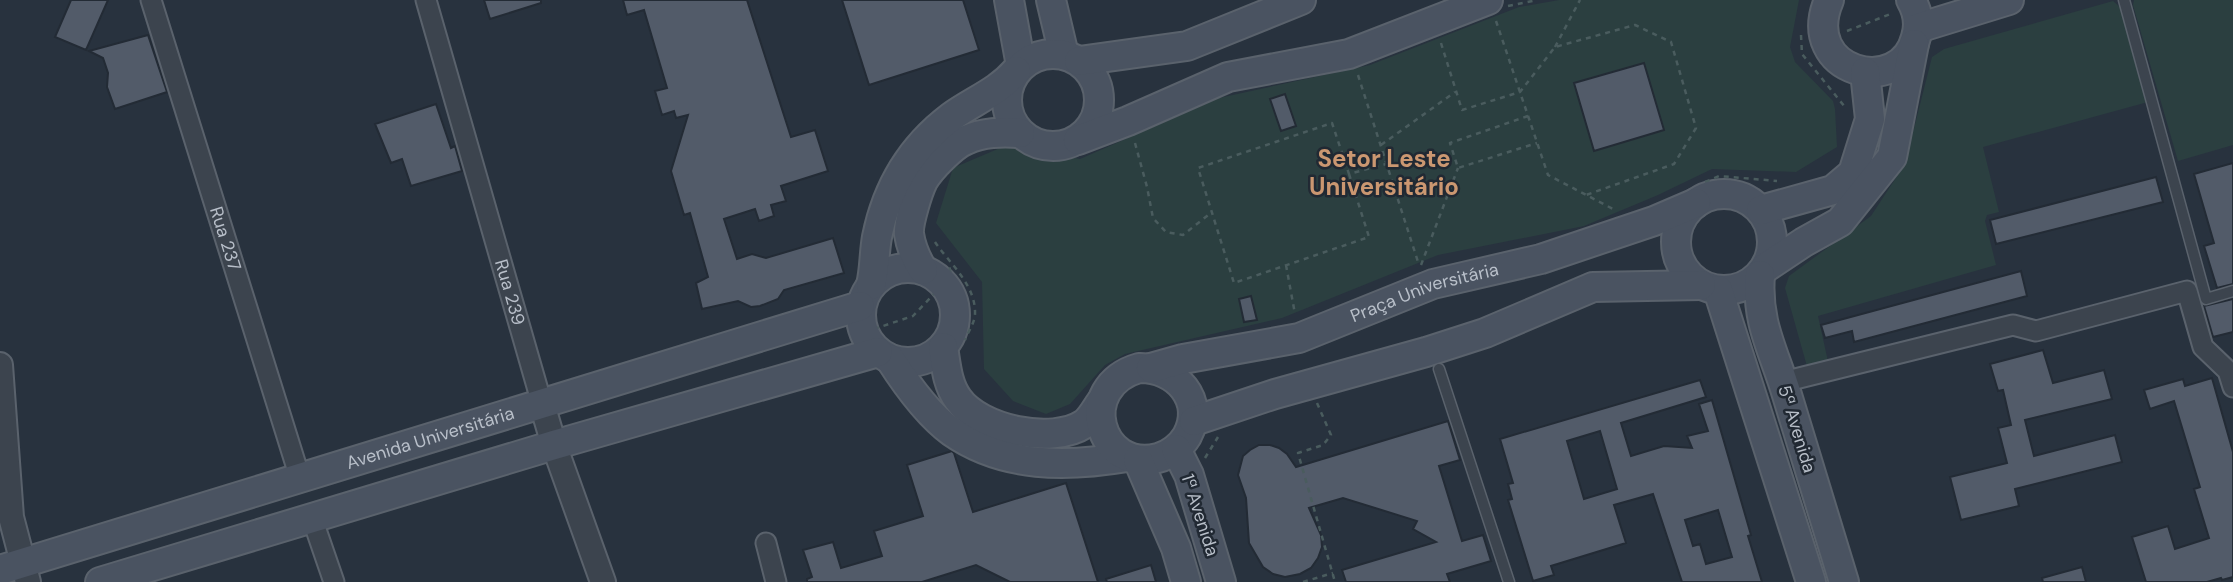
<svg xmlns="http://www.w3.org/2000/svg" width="2233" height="582" viewBox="0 0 2233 582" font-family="'DM Sans',sans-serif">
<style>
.green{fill:#2b3f40}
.building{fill:#525b69;stroke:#232b35;stroke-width:2;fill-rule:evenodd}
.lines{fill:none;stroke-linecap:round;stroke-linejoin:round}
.service-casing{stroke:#5a626c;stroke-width:13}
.minor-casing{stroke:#5a626c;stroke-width:23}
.tertiary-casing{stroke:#5a626c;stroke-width:28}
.secondary-casing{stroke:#5a626c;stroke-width:32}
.path{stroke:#4a5c5e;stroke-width:2.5;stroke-dasharray:5 5;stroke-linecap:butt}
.service{stroke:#3c444e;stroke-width:10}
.minor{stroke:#3c444e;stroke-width:19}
.tertiary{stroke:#3c444e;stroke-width:24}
.secondary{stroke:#4a5361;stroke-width:28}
.labels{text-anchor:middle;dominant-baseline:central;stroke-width:5;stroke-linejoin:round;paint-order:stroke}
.street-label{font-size:18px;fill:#b8bfc9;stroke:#212933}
.district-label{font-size:24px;font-weight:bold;fill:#cb9771;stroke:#212933}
</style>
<rect width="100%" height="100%" fill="#28323e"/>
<path class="green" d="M1559,0h240l-9,47 5,15 38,39 2,8 2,38 -41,25 -84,-3 -54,26 -74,31 -146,29 -156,63 -157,36 -20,11 -35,39 -24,10 -33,-13 -29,-32 -2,-87 -46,-59 17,-55 54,-23 73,14 139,-61 151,-33 149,-58z
M2134,0h99v145l-55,16 -45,-156z
M2113,1l8,7 27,94 -165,45 16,65 -12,3 -2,6 11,44 -178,51 11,50 -21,4 -23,-82 4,-12 82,-60 34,-52 27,-107 12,-8z"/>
<path class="building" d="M71,0h37l-22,50 -31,-13z
M484,0h57v3l-51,16z
M623,0h124l44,137 24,-7 13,41 -47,15 5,15 -15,4 3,11 -15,5 -4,-12 -31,10 13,40 15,-5 14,4 67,-20 11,35 -60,17 -6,9 -18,7 -9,1 -13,-6 -36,8 -6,-26 12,-6 -18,-64 -6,2 -13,-44 17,-56 -12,3 -2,-7 -12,4 -7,-24 12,-3 -23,-78 -17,5z
M842,0h121l16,50 -110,35z
M148,35l19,57 -52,17 -8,-22 1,-14 -5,-15 -14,-7z
M1644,63l20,67 -70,21 -20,-68z
M1285,94l11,32 -15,5 -11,-32z
M436,104l15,44 4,-2 7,25 -51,15 -9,-27 -11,4 -16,-39z
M2233,163v121l-16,4 -13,-42 10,-3 -20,-69z
M2156,177l7,25 -167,42 -6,-24z
M2021,271l6,25 -173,46 -2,-11 -27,7 -4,-13z
M1251,296l6,24 -13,2 -5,-23z
M2233,299v33l-20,5 -9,-31z
M2043,350l10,33 51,-13 8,29 -87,21 9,36 81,-21 7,27 -107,27 4,17 -58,14 -11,-43 57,-14 -9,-35 13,-3 -8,-35 -5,1 -8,-27z
M2212,378l21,74v125l-11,3 -1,-2 -14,4h-61l-14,-45 36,-11 7,23 34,-11 -15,-49 6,-2 -26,-86 -24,8 -6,-19 39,-11 2,7z
M1700,380l6,17 -85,26 10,33 33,-10 28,2 -5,-12 21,-5 -9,-27 13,-4 39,135 -3,1 14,46h-80l-29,-88 -39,11 12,38 -75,23 3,9 -21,6 -25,-81 4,-1 -4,-15 5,-1 -13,-44zM1600,431l17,58 -33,10 -17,-58zM1718,510l14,47 -26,7 -6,-20 -7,2 -8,-26z
M1448,421l12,39 -21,6 23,75 21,-6 8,26 -44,13 3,8h-104l-4,-12 94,-28 -23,-13 4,-8 -74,-23 -34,10 12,27 1,12 -4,11 -7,10 -11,6 -15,3 -12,-3 -10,-7 -14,-24 -3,-45 -8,-23 5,-19 7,-6 9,-5h11l9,3 8,6 9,13z
M952,451l2,2 19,59 93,-29 32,99h-88l-34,-17 -54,17h-115v-3l5,-2 -9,-27 30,-8 8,26 41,-12 -8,-25 49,-15 -16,-51z
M1151,565l5,17h-49l-1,-3z
M2082,567l4,15h-43l-1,-4z"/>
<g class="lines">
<defs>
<path id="service" d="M2124,0l82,299 27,-8
M1439,369l70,213"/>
<g id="minor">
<path id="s1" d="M151,0l149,478"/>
<path id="s2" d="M426,0l116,404"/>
<path d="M1783,382l230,-57 23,6 151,-40 16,56 25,24 5,16"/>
<path d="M312,518l22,64"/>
<path d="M766,543l10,39"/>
</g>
<path id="tertiary" d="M0,365l11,152 17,65
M542,404l12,41 49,137"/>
<g id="secondary">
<path d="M1009,0l12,66"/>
<path d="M1051,0l13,55"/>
<path d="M1829,0c-31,73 72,99 87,37 4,-13 2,-25 -5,-37"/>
<path d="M1918,28l91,-28"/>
<circle cx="1053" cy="100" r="46"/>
<path d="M1079,61l108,-15 114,-46"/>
<path d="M1078,140l50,-19 100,-44 121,-23 139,-54"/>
<circle cx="1724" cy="242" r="48"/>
<path d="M1761,210l72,-20 20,-17 17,-54 -5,-47"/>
<circle cx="908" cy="315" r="47"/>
<path d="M1765,268l39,-26 36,-20 52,-65 22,-113"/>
<path d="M923,270c-7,-11 -12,-23 -14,-36 -1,-11 9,-43 14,-53 7,-12 30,-36 43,-41 17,-8 35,-8 54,-7"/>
<path d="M1760,275c-4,48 14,76 27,120 19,63 38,125 57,187"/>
<path d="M871,285c4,-16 3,-32 6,-48 10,-50 33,-89 74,-120 22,-16 47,-25 65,-46"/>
<path d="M1718,290l93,292"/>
<path d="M943,347c3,18 4,37 15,52 22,31 94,46 126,25 7,-5 12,-15 17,-22"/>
<path d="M890,359c16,25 37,55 62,73 52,36 115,35 175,25"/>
<path d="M1139,368c37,-1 67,32 48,68 -6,10 -17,19 -29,22 -59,15 -84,-71 -19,-90z"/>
<path id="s3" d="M1151,368l32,-9 116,-21 134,-54 108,-25 113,-38 42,-18"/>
<path d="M1194,421l81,-27 151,-42 59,-19 108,-46 108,-2"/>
<path d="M1176,449l13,26 32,107"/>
<path d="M1138,460l38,88 10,34"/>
<path id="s4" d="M0,570l860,-264"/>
<path d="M100,582l454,-137 324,-93"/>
</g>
</defs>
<use href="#service" class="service-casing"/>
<use href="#minor" class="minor-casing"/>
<use href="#tertiary" class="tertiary-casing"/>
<use href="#secondary" class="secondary-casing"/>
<path class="path" d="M1508,6l29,-6
M1496,21l52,154 67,35
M1847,31l46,-18
M1801,35l1,19 43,53
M1441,43l21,67 58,-18 35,-45 80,-22 36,17 25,86 -22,36 -88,31
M1555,47l25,-47
M1358,75l61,190
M1528,116l-78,27 8,25 79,-25
M1135,143l12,44 6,31 13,14 17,3 29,-23
M1381,145l74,-53
M1038,146l21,5
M1349,174l20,63 -135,46 -36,-115 134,-45 17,51 37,-10
M1705,182l14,-6 58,5
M935,242c15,22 41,43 40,72 0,8 -7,18 -10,26
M1286,265l9,49
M1421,265l37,-97
M874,329l39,-13 38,-40 -2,-12
M1317,403l14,32 -8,10 -25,8 37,129
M1205,458l13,-21
M1303,582l30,-9"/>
<use href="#service" class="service"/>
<use href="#minor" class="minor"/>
<use href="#tertiary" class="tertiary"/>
<use href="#secondary" class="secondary"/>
</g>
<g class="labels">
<g class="street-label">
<text stroke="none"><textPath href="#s1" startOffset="250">Rua 237</textPath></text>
<text stroke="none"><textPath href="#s2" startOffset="304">Rua 239</textPath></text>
<text stroke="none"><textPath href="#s3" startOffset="285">Praça Universitária</textPath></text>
<text transform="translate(1797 429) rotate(73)">5ª Avenida</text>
<text stroke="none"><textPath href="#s4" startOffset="450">Avenida Universitária</textPath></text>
<text transform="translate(1200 515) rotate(72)">1ª Avenida</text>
</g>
<g class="district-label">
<text x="1384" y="158">Setor Leste<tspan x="1384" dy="28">Universitário</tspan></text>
</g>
</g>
</svg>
